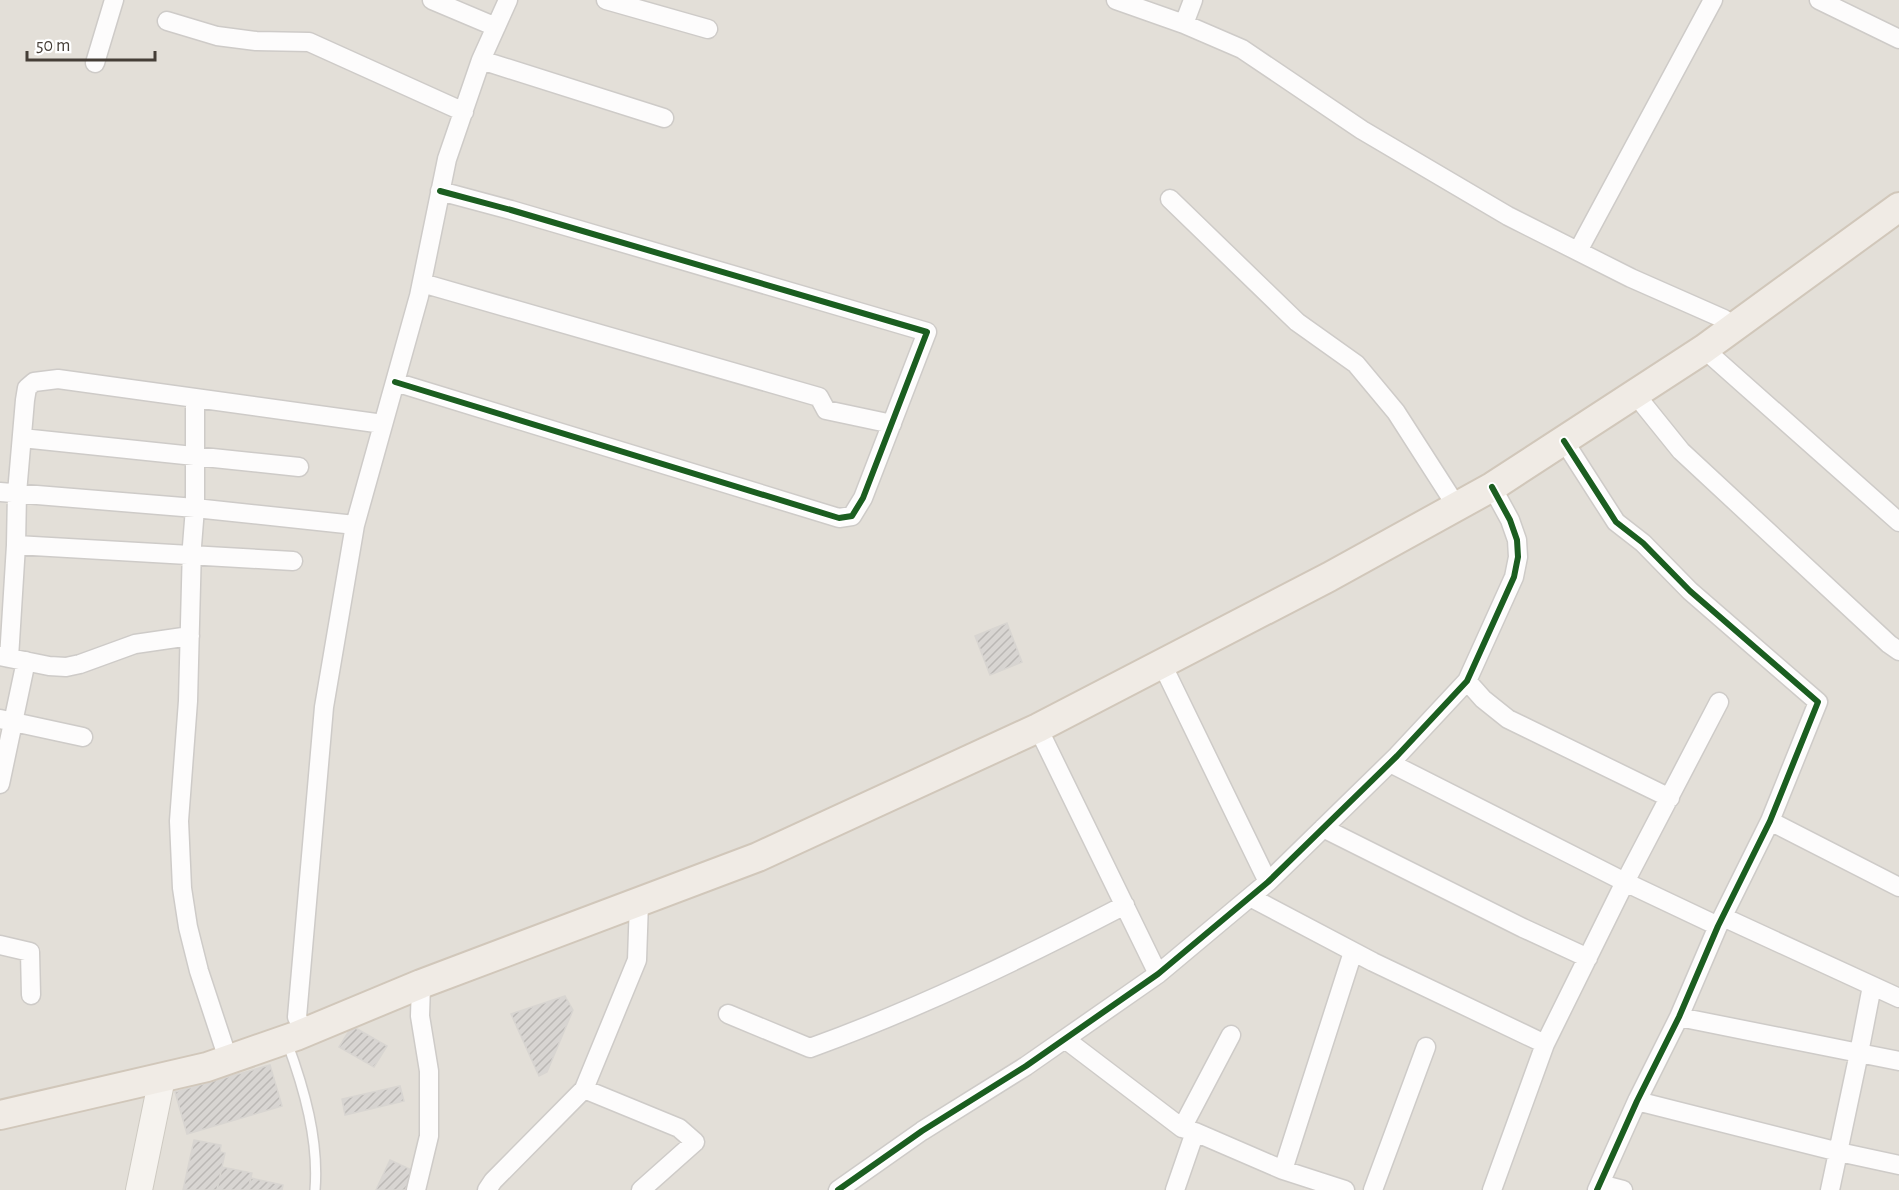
<svg xmlns="http://www.w3.org/2000/svg" width="1899" height="1190" viewBox="0 0 1899 1190" font-family="'Alegreya Sans',sans-serif">
<style>
.residential{fill:#e3dfd8}
.building{fill:url(#building-hatch);stroke:#d8d5d1;stroke-width:1.5}
.lines{fill:none;stroke-linecap:round;stroke-linejoin:round}
.service-casing{stroke:#cecbc8;stroke-width:12}
.minor-casing{stroke:#cecbc8;stroke-width:21}
.secondary-casing{stroke:#cecac2;stroke-width:28}
.primary-casing{stroke:#d1c7ba;stroke-width:32}
.service{stroke:#fdfcfc;stroke-width:9}
.minor{stroke:#fdfcfc;stroke-width:18}
.secondary{stroke:#f6f3ef;stroke-width:26}
.primary{stroke:#f0ebe5;stroke-width:28}
.cycleway-casing{stroke:#fff;stroke-width:10}
.cycleway{stroke:#1b5e20;stroke-width:6}
</style>
<defs>
<pattern id="building-hatch" width="6" height="6" patternUnits="userSpaceOnUse" patternTransform="scale(1.5)"><rect width="6" height="6" fill="#d8d5d2"/><path d="M-1 1l2-2M0 6l6-6M5 7l2-2" fill="none" stroke="#bbb8b5"/></pattern>
</defs>
<rect width="100%" height="100%" fill="#f0eeeb"/>
<path class="residential" d="M0,0h1899v1190h-1899z"/>
<path class="building" d="M1007,623l15,39 -32,13 -15,-39z
M565,996l8,14 -26,62 -8,4 -28,-62z
M352,1026l35,20 -13,21 -35,-20z
M270,1065l12,41 -95,28 -12,-42z
M400,1086l4,15 -59,14 -3,-16z
M194,1140l27,5 -1,7 5,1 -8,37h-34z
M390,1160l24,11 -9,19h-29z
M222,1167l30,6 -4,17h-31z
M251,1178l32,7 -1,5h-34z"/>
<g class="lines">
<defs>
<path id="service" d="M287,1042c17,46 32,98 28,148"/>
<path id="minor" d="M432,0l64,27
M606,0l102,29
M1116,0l68,24 9,-24
M1819,0l80,39
M167,21l50,15 39,5 53,1 155,70
M1184,24l58,25 120,81 146,86 123,62 93,41
M481,60l183,58
M95,63l19,-63
M1170,199l127,123 59,42 40,48 61,95
M1578,251l135,-251
M422,283l397,114 7,13 66,14
M1704,349l195,173
M395,382l444,136 13,-2 11,-18 64,-166 -416,-122 -71,-19
M1635,394l46,57 208,193 10,7
M195,398v110l-3,38 -4,155 -9,120 3,67 6,39 11,44 29,88
M22,438l277,29
M1564,441l52,81 27,21 47,48 128,111 -48,119 -52,105 -39,91 -42,84 -40,89
M0,492l195,16 160,17
M16,545l277,16
M0,656l49,10 17,1 14,-3 55,-20 55,-8
M9,658l7,-113 1,-52 8,-93 2,-12 7,-6 24,-3 325,45
M1162,664l106,218
M1467,681l16,18 25,20 162,79
M0,719l83,18
M1038,728l120,246
M1390,763l235,119 -80,162 -53,146
M0,784l26,-123
M1770,821l129,66
M1323,828l200,100 65,30
M1250,897l123,65 172,82
M1723,917l176,81
M1718,926l-93,-44 94,-180
M0,945l30,7 1,43
M1872,986l-13,67 40,8
M728,1014l82,34c108,-39 213,-90 315,-143
M1679,1017l180,36 -29,137
M305,1033l-8,-16 27,-310 31,-182 64,-229 28,-137 34,-99 27,-60
M1231,1035l-49,93 13,4 88,38
M1065,1039l117,89
M584,1089l95,39 16,14 -54,48
M1637,1101l202,51 60,13
M1600,1184l23,6
M416,1190l13,-54v-65l-9,-55 1,-32
M487,1190l6,-9 91,-92 53,-129 2,-58
M838,1190l84,-59 104,-65 132,-92 110,-92 129,-126 70,-75 47,-104 4,-20 -1,-17 -7,-20 -18,-33
M1175,1190l20,-58
M1345,1190l-62,-20 70,-218
M1373,1190l53,-143"/>
<path id="secondary" d="M139,1190l23,-112"/>
<path id="primary" d="M0,1115l207,-48 89,-31 125,-52 337,-127 280,-129 291,-151 163,-90 212,-138 195,-142"/>
</defs>
<use href="#service" class="service-casing"/>
<use href="#minor" class="minor-casing"/>
<use href="#secondary" class="secondary-casing"/>
<use href="#primary" class="primary-casing"/>
<use href="#service" class="service"/>
<use href="#minor" class="minor"/>
<use href="#secondary" class="secondary"/>
<use href="#primary" class="primary"/>
<defs>
<path id="cycleway" d="M395,382l444,136 13,-2 11,-18 64,-166 -416,-122 -71,-19
M1564,441l52,81 27,21 47,48 128,111 -48,119 -52,105 -39,91 -42,84 -40,89
M838,1190l84,-59 104,-65 132,-92 110,-92 129,-126 70,-75 47,-104 4,-20 -1,-17 -7,-20 -18,-33"/>
</defs>
<use href="#cycleway" class="cycleway-casing"/>
<use href="#cycleway" class="cycleway"/>
</g>
<path d="M27 51v9h128v-9" fill="none" stroke="#453e37" stroke-width="3"/>
<text x="36" y="51" font-size="18" fill="#453e37" stroke="#ffffff" stroke-width="4.5" paint-order="stroke">50 m</text>
</svg>
